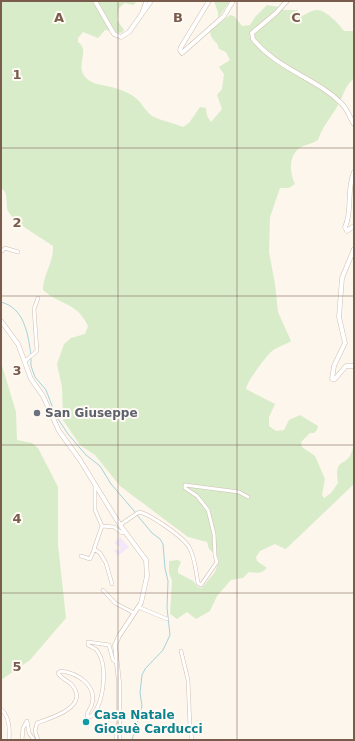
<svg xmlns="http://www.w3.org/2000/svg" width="355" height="741" viewBox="0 0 355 741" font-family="'DejaVu Sans',sans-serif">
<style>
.education{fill:#f3e8fa}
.green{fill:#d8ecc9}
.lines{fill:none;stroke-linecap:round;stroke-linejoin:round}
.stream{stroke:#a5d3da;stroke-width:1}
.minor-casing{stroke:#d1beb0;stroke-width:4}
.tertiary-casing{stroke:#d1beb0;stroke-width:5}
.minor{stroke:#fff;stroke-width:3}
.tertiary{stroke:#fff;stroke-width:4}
.grid{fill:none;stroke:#7a5c4d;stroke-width:1;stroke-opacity:0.55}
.worship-dot{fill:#6b7280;stroke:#fffaf3;stroke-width:1.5}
.culture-dot{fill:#0f9aa8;stroke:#fffaf3;stroke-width:1.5}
.labels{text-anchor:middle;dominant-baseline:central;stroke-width:4;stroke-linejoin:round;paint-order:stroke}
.worship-label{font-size:12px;font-weight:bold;fill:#5b616d;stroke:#fffaf3;text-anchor:start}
.culture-label{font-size:12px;font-weight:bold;fill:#0d838f;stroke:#fffaf3;text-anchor:start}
.grid-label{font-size:13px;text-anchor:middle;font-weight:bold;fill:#7a5c4d;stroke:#fffaf3;stroke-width:4;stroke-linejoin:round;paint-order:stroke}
</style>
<rect width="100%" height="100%" fill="#fdf6ec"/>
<path class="education" d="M120,537l9,10 -11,9 -4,-5 2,-2 2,2 3,-3 -7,-5z"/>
<path class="green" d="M1,1h136l-4,4 -8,-2 -6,5 -2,12 7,10 -2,3 -17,-3 -7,8 -15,-6 -5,6v4c13,9 -4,24 8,36 6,7 20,7 29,10 9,3 17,6 24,13 5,6 8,12 15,16 9,4 19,6 29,10l6,-4 11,-16 6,1 1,8 4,6 11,-13 -5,-14 5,-6 2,-15 -5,-7 11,-7 -4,-8 -7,-3c-1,-8 -9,-9 -9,-18l20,-16 4,1 8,10 8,-1 5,-8 12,-12 12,2 5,3h13l5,6c4,-2 10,-6 15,-6 9,0 22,14 27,21h10v47c-11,10 -10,18 -17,29 -8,13 -14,19 -19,33 -5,3 -10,4 -15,6 -15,7 -14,26 -8,38l-6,4h-9l-10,29 -1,35 6,32 3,28 13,29c-6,4 -15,6 -20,11 -6,6 -24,29 -25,37l29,15 -6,13v9l7,5 8,-1 5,-10 11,-5 18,11 -1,4 -3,3h-4l-9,9 1,5 13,9 10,23 -3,16 2,3 7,-5 7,-10c-4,-28 8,-14 14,-32 3,-7 0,-15 2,-22v55l-66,63 -3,2 -10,-5 -15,7 -4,6 1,4 10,7c-6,6 -10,5 -18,4l-6,6 -12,2 -14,16 -7,15 -14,8 -9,-7 -10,7 -7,-5 2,-33 -3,-8v-12l9,-1 3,2 -3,7v4l15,8 5,6 4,1 13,-16 4,-11 -1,-4 -9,-8 -2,-7 -19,-5 -68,-51 -25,-31 -15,-10 -17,-25 -1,-33 -5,-23 7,-20 7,-6 14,-4 3,-8c-11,-24 -27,-20 -45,-36 0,-16 11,-28 10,-44 -11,-8 -39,-23 -45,-35 -3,-8 1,-18 -7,-23z
M214,1h16l-12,17v-6z
M1,362l15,50 1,28 15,3 6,5 20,39v58l8,73 -36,42 -29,20z"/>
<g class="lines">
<path class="stream" d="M1,302c24,6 27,33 30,53
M31,358v8l4,11 11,13 10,26 12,18 18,21 14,11 11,18 24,28
M132,740l10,-34 -2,-13 2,-18 3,-6 18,-19 7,-15 -3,-27 1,-27 -3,-13 -2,-24 -3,-5 -8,-6 -15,-18"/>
<defs>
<path id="minor" d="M142,12l4,-11
M1,252l4,-4 13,4
M25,361l12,-10 -3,-42 4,-11
M95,486v24l7,16 -8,23 6,4 6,10 6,21
M120,525l19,-13c11,2 44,25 50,35 6,10 7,25 9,36l3,2 16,-23 -2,-6 -1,-22 -6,-24 -11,-14 -12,-8v-3l54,7 9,5
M102,526l12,1 8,6 3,-1
M81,556l9,3 4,-9
M103,590l12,13 19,10
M138,607l29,12
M181,651l7,29 2,47 2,13
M1,709c8,7 9,21 8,31
M22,740l1,-12 4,-7 2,12 5,7
M38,740l-3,-9 2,-8c14,-5 53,-16 35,-38 -4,-5 -11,-6 -14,-12l3,-2c16,2 36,14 31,33 -1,5 -5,7 -5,12l3,1c14,-11 18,-50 8,-65 -2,-4 -7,-5 -10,-7v-3l21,3 4,15 4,3
M116,740v-7l2,-4"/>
<path id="tertiary" d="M95,1l19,33 7,3 8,-5 22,-31
M209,1l-28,46 -1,3 2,3 42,-37 9,-15
M287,1l-11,12 -24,20 1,6c24,30 63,39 88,64 6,5 9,15 13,21
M354,172c-8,19 -1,38 -9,55l2,4 7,-5
M354,249l-12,29 -3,39 6,26 -11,23 -2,13h3l11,-13h8
M1,321l17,23 13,35 12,17 16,35 21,29 40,65 26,35 1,16 -6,27 -22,33 -4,9 4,37v58"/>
</defs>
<use href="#minor" class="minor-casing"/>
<use href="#tertiary" class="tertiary-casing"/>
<use href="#minor" class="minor"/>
<use href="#tertiary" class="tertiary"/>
</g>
<path class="grid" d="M118,1v739M237,1v739M1,148h353M1,296h353M1,445h353M1,593h353"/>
<circle class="worship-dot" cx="37" cy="413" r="4"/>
<circle class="culture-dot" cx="86" cy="722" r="4"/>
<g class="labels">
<g class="worship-label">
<text x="45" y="413">San Giuseppe</text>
</g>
<g class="culture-label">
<text x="94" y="715">Casa Natale<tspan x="94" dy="14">Giosuè Carducci</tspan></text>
</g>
</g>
<g class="grid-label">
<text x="59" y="22">A</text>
<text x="178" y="22">B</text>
<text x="296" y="22">C</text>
<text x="17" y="79">1</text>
<text x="17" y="227">2</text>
<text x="17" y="375">3</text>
<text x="17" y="523">4</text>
<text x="17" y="671">5</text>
</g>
<rect width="355" height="741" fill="none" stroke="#7a5c4d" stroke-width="4"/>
</svg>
